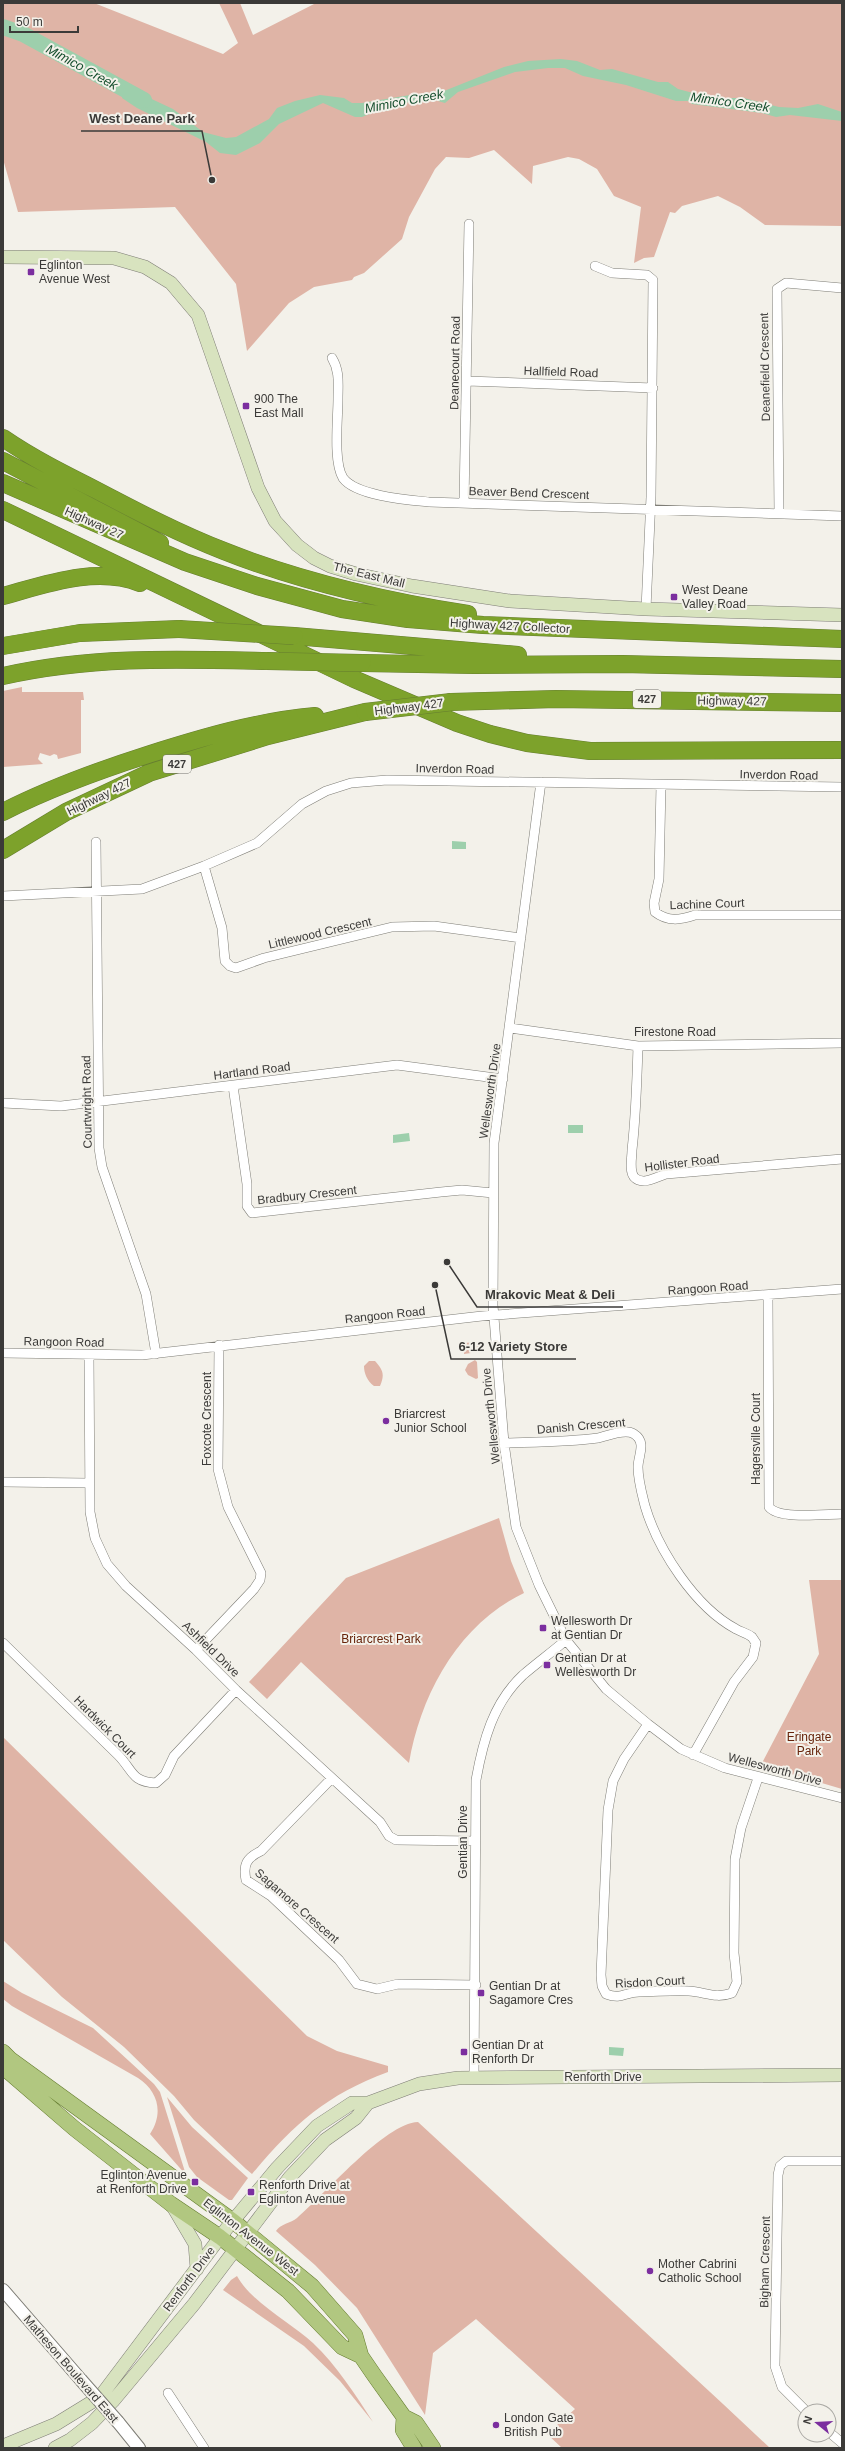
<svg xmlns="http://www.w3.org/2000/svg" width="845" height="2451" viewBox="0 0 845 2451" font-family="Arial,sans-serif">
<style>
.green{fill:#dfb4a6}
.water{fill:#9dcfac}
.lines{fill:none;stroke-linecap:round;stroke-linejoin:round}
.river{stroke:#9dcfac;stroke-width:16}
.minor-casing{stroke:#7e7d76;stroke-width:10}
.tertiary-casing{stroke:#7e7d76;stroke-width:14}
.secondary-casing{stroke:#7e7d76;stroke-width:14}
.primary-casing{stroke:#667e30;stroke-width:16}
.motorway-casing{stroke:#667e30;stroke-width:18}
.minor{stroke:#fff;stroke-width:9}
.tertiary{stroke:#fff;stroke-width:12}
.secondary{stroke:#d8e3bf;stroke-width:13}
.primary{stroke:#b1c780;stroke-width:15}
.motorway{stroke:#7da22b;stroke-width:17}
.tertiary-bridge-casing{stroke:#7e7d76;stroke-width:14;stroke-linecap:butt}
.motorway-bridge-casing{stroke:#667e30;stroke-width:18;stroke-linecap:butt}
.tertiary-bridge{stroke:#fff;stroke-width:12}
.motorway-bridge{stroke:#7da22b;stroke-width:17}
.poi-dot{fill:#7b2e9f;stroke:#f3f1ea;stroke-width:1.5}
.labels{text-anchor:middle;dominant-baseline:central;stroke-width:4;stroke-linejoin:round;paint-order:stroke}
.shield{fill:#f3f1ea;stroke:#72716d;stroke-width:1}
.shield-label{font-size:11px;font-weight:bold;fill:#3b3a38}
.poi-label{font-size:12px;fill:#3b3a38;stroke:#f3f1ea;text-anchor:start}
.street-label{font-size:12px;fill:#3b3a38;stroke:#f3f1ea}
.park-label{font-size:12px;fill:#67240b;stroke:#f3f1ea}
.water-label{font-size:13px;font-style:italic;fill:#134d2c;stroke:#f3f1ea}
.leader{fill:none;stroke:#3b3a38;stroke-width:1.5}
.callout-dot{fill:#3b3a38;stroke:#f3f1ea;stroke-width:1.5}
.callout-label{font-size:13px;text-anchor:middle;font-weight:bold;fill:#3b3a38;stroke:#f3f1ea;stroke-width:4;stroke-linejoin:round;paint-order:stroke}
</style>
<rect width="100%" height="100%" fill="#f3f1ea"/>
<path class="green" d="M3,3h91l129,51 15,-11 -19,-40h21l13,32 63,-32h526v223l-77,-1 -25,-18 -22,-11 -36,10 -7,7 -5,-1 -16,45 -10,1 -10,5 7,-56 -27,-11 -17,-27 -18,-10 -11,-2 -35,9 -1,18 -38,-34 -25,8 -23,-1 -11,12 -26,48 -7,22 -38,34 -10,4 -2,3 -38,7 -25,16 -42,48 -11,-67 -61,-77 -157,5 -15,-53z
M22,687v5h61l1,8h-3v53l-23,6 -1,-4 -3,-1 -4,2 -10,-3 -2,6 5,5 -40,3v-76z
M478,1342v10l-14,2v-11z
M475,1360l2,2 1,16 -2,1 -8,-4 -3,-5 3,-6z
M369,1361h6c8,9 10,13 5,25h-6c-7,-5 -10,-13 -10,-20z
M499,1518l12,43 13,32c-66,32 -103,101 -115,170l-108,-101 -34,37 -18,-17 97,-104z
M809,1580h33v209l-81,-24 58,-111z
M3,1737l304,299 30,15 51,15v6c-62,23 -94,52 -136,102l-6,-5 -52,-49 -20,-24 -50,-49 -62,-50 -59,-57z
M3,1981l19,12 71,35 61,56 6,8 26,83 -36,-41c14,-21 8,-43 -12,-56l-126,-72 -9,-7z
M167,2097l25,30 56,51 -16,22h-3l-32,-23 -8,-10z
M418,2122l305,282 47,44h-208l-15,-14 28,-25 -99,-90 -43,34 -8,62 -68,-107 -42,-43 -39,-34c4,-7 15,-8 21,-13 26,-22 88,-95 121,-96z
M237,2276c14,26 54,47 76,67 24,23 42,51 60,79l-33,-41 -36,-35 -81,-56 8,-10z"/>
<path class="water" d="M561,59l16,2 23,9 12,-1 46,13h10l10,7 34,9h32l35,9 19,1 20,-4 24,8v9l-52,-6 -14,2 -14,-4 -70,-9 -4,-3h-12l-50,-16 -43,-9 -18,-8h-17l-33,4 -57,20 -13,11 -14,-4 -34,5 -9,7h-11l-15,6h-7l-32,-14 -44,21 -19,19 -24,12 -16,-2 -14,-11 -69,-34 -15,-10 4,-11 47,22 30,23 23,6 10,-1 33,-18 8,-11 18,-7 25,-6 24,3 8,5h10l48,-8 29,-2 65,-26 24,-6z
M452,841l14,1v7h-14z
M568,1125h15v8h-15z
M409,1133l1,8 -17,2v-8z
M609,2047l15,1 -1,8 -14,-1z"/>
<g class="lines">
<path class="river" d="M3,27l20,7 121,66"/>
<defs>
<path id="minor" d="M595,266l17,7 35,2 6,5 -2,217 -5,112
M332,358c8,13 6,26 6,41 0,19 -5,63 5,79 13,18 66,22 86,24l413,14
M467,381l186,7
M464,503l5,-279
M779,513l-2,-224 9,-6 56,5
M541,782l-47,361 -1,162 11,138 12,84 23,58 27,55 40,49 42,35 33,25 44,19 117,30
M661,785l-2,94 -5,24 1,9c13,10 25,8 40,3h147
M96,842l3,306 3,19 44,127 10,60
M204,866l18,62 3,33 5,5 6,2 28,-10 128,-31 42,-1 87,12
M3,896l139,-7 62,-23 53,-23 45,-39 24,-13 25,-8 36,-3 455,7
M510,1028l128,18 204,-3
M638,1046c-1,35 -2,69 -6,104 0,8 -3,20 2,27 8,9 23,0 32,-3l176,-15
M233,1086l14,98v22l5,7 189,-21 21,-2 31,3
M3,1103l58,3 17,-2 319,-39 106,14
M768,1296l1,211c10,13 57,7 73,7
M3,1353l139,2 340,-39 360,-27
M89,1355l1,157 5,26 12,26 19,22 70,64 40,40 144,132 9,14 7,4 79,1
M504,1443c31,-1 64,-1 94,-5 10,-2 27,-10 36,-4 13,8 4,22 4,33 0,13 4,27 7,39 13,44 50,101 91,123 5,3 11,4 16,8l4,6 -3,14 -19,25 -41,73
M3,1482l85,1
M3,1643l115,112c15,15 13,27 38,28l9,-8 9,-19 62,-66
M196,1650l58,-61 6,-9 1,-7 -33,-66 -10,-38 1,-124
M648,1724l-24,35 -11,22 -5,29 -7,165 1,11 4,8c16,6 19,-2 33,-2 16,0 34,-2 50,-1 16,1 27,8 43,2l5,-11 -3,-29 1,-94 6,-31 17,-50
M331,1779l-70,72c-15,7 -18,14 -15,29l25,16 68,64 18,24 20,5 21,-5 78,1
M474,2078l2,-298c7,-39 17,-77 47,-105 14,-12 29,-23 43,-35
M168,2393l36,55
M806,2411l-24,-24 -7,-21 3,-191 2,-9 6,-5h56
M829,2432l13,11"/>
<path id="tertiary" d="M3,2290l78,90
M118,2422l21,26"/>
<path id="secondary" d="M3,257l111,1 31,9 26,16 27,32 60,173 17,33 22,24 17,13 16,8 26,8 56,12 98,15 136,8 196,6
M172,2205l23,39 2,25
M3,2446l53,-22 44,-27 127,-169 50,-60 40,-42 35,-23h16l51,-19 39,-6 384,-3
M55,2448l15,-8 22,-17 21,-22 81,-97 96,-127 35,-37 31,-22 12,-15"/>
<path id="primary" d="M3,2052l7,7 223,162 79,65 43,49 6,21 13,19 30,42 12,6 17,25
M3,2067l72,62 96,75 49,33 68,54 54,56 19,9
M404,2417l-1,13 11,18"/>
<path id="motorway" d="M3,438c29,20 61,36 93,52 42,22 84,44 128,61 78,31 162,50 244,63
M3,461l157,82
M3,483l182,79 72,24 85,23 66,10 75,6 359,14
M3,510l351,169 103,44 33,11 37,9 63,8 252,-1
M3,596c44,-12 93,-30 137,-13
M294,636l224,19
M3,646l77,-13 99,-4
M362,663l112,2 148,-1 220,5
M3,676c88,-20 174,-17 264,-15
M451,702l105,-3 286,4
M3,812c47,-24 97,-42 147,-58 54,-17 108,-33 165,-38
M3,850l63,-38 83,-39 119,-37 97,-24"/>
</defs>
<use href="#minor" class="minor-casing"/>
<use href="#tertiary" class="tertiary-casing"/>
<use href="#secondary" class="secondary-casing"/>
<use href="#primary" class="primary-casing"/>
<use href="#motorway" class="motorway-casing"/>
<use href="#minor" class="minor"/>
<use href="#tertiary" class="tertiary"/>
<use href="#secondary" class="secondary"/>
<use href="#primary" class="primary"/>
<use href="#motorway" class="motorway"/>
<defs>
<path id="tertiary-bridge" d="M81,2380l37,42"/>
<path id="motorway-bridge" d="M179,629l115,7
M267,661l95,2
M365,712l86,-10"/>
</defs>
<use href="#tertiary-bridge" class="tertiary-bridge-casing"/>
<use href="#motorway-bridge" class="motorway-bridge-casing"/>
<use href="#tertiary-bridge" class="tertiary-bridge"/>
<use href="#motorway-bridge" class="motorway-bridge"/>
</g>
<g class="poi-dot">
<rect x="27" y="268" width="8" height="8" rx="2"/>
<rect x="242" y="402" width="8" height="8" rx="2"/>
<rect x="670" y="593" width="8" height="8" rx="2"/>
<circle cx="386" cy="1421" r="4"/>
<rect x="539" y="1624" width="8" height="8" rx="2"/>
<rect x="543" y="1661" width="8" height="8" rx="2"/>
<rect x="477" y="1989" width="8" height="8" rx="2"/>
<rect x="460" y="2048" width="8" height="8" rx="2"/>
<rect x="191" y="2178" width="8" height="8" rx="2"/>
<rect x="247" y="2188" width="8" height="8" rx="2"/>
<circle cx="650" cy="2271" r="4"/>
<circle cx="496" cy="2425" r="4"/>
</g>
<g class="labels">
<g class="shield">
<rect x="633" y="690" width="28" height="18" rx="3"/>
<rect x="163" y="755" width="28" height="18" rx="3"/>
</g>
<g class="shield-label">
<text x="647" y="699">427</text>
<text x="177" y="764">427</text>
</g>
<g class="poi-label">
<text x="39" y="265">Eglinton<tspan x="39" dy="14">Avenue West</tspan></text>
<text x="254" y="399">900 The<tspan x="254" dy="14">East Mall</tspan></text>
<text x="682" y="590">West Deane<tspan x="682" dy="14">Valley Road</tspan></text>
<text x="394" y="1414">Briarcrest<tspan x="394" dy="14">Junior School</tspan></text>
<text x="551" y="1621">Wellesworth Dr<tspan x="551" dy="14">at Gentian Dr</tspan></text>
<text x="555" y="1658">Gentian Dr at<tspan x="555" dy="14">Wellesworth Dr</tspan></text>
<text x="489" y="1986">Gentian Dr at<tspan x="489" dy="14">Sagamore Cres</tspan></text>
<text x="472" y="2045">Gentian Dr at<tspan x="472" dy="14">Renforth Dr</tspan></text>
<text x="187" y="2175" text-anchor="end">Eglinton Avenue<tspan x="187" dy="14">at Renforth Drive</tspan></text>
<text x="259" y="2185">Renforth Drive at<tspan x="259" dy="14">Eglinton Avenue</tspan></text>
<text x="658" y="2264">Mother Cabrini<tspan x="658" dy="14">Catholic School</tspan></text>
<text x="504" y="2418">London Gate<tspan x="504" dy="14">British Pub</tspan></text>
</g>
<g class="street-label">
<text transform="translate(455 363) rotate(-89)">Deanecourt Road</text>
<text transform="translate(765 367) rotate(-91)">Deanefield Crescent</text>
<text transform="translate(561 372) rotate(2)">Hallfield Road</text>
<text transform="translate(529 493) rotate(2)">Beaver Bend Crescent</text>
<text transform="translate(94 523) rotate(24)">Highway 27</text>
<text transform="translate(369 575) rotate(14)">The East Mall</text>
<text transform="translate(510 626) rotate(3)">Highway 427 Collector</text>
<text transform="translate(732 701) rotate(1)">Highway 427</text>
<text transform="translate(409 707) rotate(-7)">Highway 427</text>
<text transform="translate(455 769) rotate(1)">Inverdon Road</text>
<text transform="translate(779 775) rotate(1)">Inverdon Road</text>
<text transform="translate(99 797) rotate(-26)">Highway 427</text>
<text transform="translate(707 904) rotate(-2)">Lachine Court</text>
<text transform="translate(320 933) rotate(-13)">Littlewood Crescent</text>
<text x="675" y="1032">Firestone Road</text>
<text transform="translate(252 1071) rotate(-7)">Hartland Road</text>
<text transform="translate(490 1091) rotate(-82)">Wellesworth Drive</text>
<text transform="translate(87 1102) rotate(-91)">Courtwright Road</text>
<text transform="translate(682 1163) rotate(-7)">Hollister Road</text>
<text transform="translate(307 1195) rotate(-6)">Bradbury Crescent</text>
<text transform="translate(708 1288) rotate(-4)">Rangoon Road</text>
<text transform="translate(385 1315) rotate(-6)">Rangoon Road</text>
<text transform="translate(64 1342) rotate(1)">Rangoon Road</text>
<text transform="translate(491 1416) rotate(-96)">Wellesworth Drive</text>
<text transform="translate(207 1419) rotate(-90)">Foxcote Crescent</text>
<text transform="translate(581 1426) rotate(-5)">Danish Crescent</text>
<text transform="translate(756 1439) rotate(-90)">Hagersville Court</text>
<text transform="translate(211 1649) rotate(44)">Ashfield Drive</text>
<text transform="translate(105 1727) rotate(45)">Hardwick Court</text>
<text transform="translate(775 1769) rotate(15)">Wellesworth Drive</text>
<text transform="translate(463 1842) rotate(-90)">Gentian Drive</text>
<text transform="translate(297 1906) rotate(41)">Sagamore Crescent</text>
<text transform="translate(650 1982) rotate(-3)">Risdon Court</text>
<text x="603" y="2077">Renforth Drive</text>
<text transform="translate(251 2237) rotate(38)">Eglinton Avenue West</text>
<text transform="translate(765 2262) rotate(-89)">Bigham Crescent</text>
<text transform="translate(189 2279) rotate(-53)">Renforth Drive</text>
<text transform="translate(71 2369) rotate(49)">Matheson Boulevard East</text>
</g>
<g class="park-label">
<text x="381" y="1639">Briarcrest Park</text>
<text x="809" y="1737">Eringate<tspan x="809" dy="14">Park</tspan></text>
</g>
<g class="water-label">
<text transform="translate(82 67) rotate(29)">Mimico Creek</text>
<text transform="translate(404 101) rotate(-11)">Mimico Creek</text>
<text transform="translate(730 102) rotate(8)">Mimico Creek</text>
</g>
</g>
<path class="leader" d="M212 180L202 131H81M447 1262L477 1307H623M435 1285L451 1359H576"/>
<g class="callout-dot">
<circle cx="212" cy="180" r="4"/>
<circle cx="447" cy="1262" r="4"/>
<circle cx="435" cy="1285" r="4"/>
</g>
<g class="callout-label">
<text x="142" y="123">West Deane Park</text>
<text x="550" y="1299">Mrakovic Meat &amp; Deli</text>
<text x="513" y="1351">6-12 Variety Store</text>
</g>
<rect width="845" height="2451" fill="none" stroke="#3b3a38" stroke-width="8"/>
<g transform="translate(817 2423) rotate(288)"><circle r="19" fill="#f3f1ea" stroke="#a9a8a3"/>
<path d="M0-3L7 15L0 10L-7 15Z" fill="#7b2e9f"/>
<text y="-6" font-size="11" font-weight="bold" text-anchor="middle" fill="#3b3a38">N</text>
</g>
<path d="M10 26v6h68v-6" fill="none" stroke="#3b3a38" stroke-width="2"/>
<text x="16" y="26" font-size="12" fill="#3b3a38" stroke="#f3f1ea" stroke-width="3" paint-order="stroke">50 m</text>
</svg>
